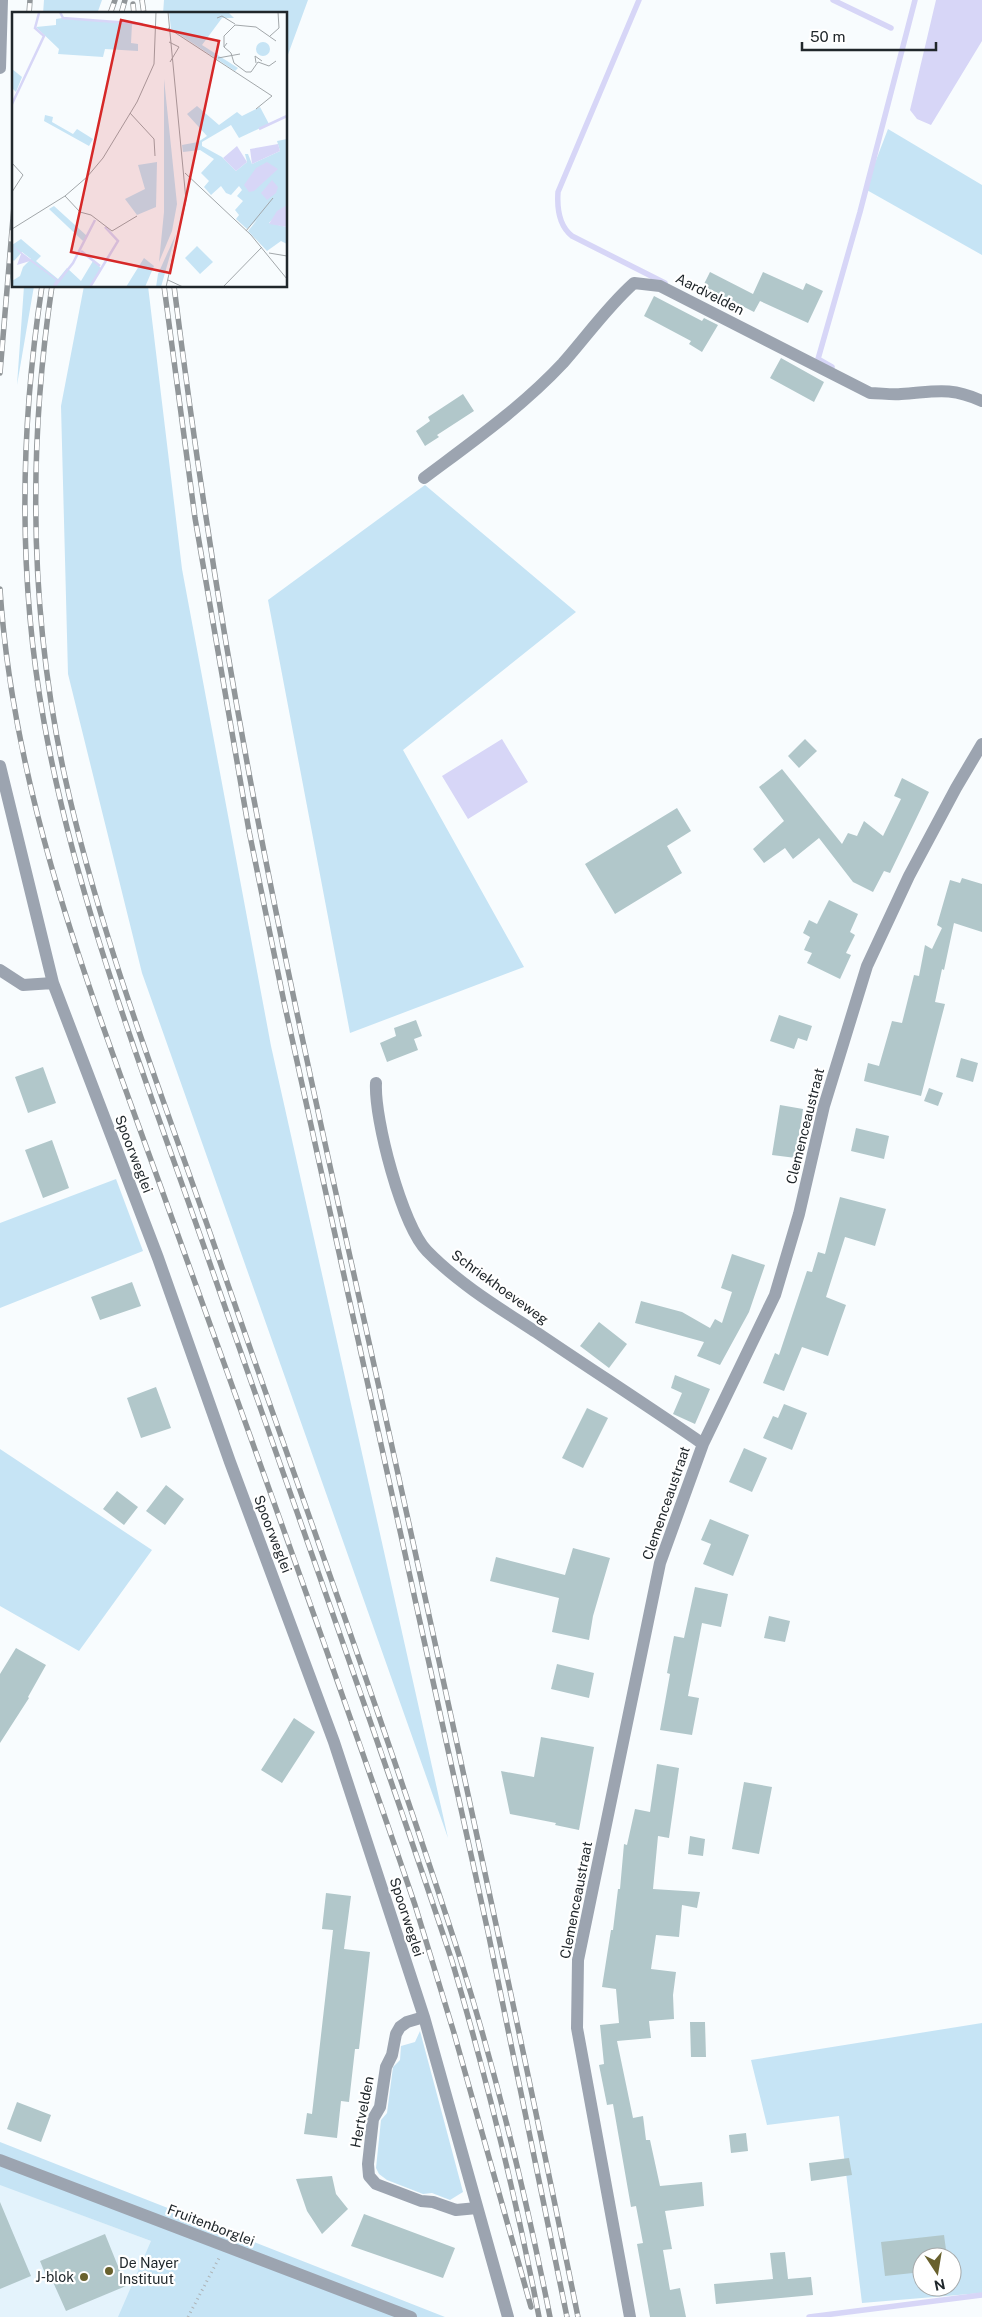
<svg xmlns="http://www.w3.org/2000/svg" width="982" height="2317" viewBox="0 0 982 2317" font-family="'Public Sans',sans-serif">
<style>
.built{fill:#e4f3fc}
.green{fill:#c6e4f5;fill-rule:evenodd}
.water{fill:#d7d6f7}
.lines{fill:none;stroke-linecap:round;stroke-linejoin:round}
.stream{stroke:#d7d6f7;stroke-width:5.5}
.building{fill:#b1c7ca}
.path{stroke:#adb2b5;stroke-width:3;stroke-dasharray:1 4;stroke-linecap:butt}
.minor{stroke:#9ca4b0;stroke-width:12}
.rail-casing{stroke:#919699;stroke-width:5.5}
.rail{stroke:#fff;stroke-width:4;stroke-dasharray:11;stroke-linecap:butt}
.poi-dot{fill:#69612d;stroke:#fff;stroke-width:2}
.labels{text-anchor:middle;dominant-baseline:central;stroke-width:4.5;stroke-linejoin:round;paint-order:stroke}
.street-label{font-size:14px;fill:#20272b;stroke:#fff}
.poi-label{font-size:14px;fill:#20272b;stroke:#fff;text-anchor:start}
.inset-river{fill:none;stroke:#d7d6f7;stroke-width:2.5}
.inset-road{fill:none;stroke:#a2a7aa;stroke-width:1}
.view{fill:#d62828;fill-opacity:0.15;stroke:#d62828;stroke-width:2.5}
.inset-edge{fill:none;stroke:#20272b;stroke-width:2.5}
</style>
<rect width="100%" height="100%" fill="#f8fcfe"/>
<path class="built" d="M0,2176l52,28 99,37 131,76h-282z"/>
<path class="green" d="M44,0h58l-5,14h-54z
M164,0h144l-22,60v-46h-123z
M888,129l94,56v70l-117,-66z
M24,286h10l-17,99z
M84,286h64l34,283 89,477 177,792 -306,-865 -74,-299 -7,-268z
M425,485l151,127 -173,138 121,217 -174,66 -82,-433z
M116,1179l27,72 -143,57v-85z
M0,1449l152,101 -73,101 -79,-45z
M982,2023v270l-120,10 -23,-187 -72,9 -16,-65zM922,2257h30v30h-30z
M420,2031l43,161 -13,8 -18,-7 -9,1 -36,-14 -8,-6 -3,-6 5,-48 6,-7 6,-46 7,-7 1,-14 14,-4z
M0,2142l445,175h-327l33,-76 -151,-56z"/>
<path class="water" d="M936,0h46v41l-51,84 -14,-6 -7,-9z
M502,739l26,43 -60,37 -26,-43z"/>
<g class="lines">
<path class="stream" d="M639,0l-81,192c-1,15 1,34 14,44l93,47
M833,0l58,28
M832,367l-14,-8 42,-147 55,-212
M809,2317l173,-22"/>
</g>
<path class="building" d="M710,272l43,22 10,-22 40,18 3,-7 17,8 -15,32 -48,-22 -6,11 -51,-26z
M654,296l48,25 2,-3 14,7 -16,27 -13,-8 2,-3 -47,-25z
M781,358l43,24 -10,20 -44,-24z
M463,394l11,17 -37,24 2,2 -14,9 -9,-15 14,-10 -2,-4z
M805,739l12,12 -18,17 -11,-12z
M782,769l60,75 6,-11 9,3 7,-15 19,15 18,-37 -7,-3 8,-18 27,14 -39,81 -6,-2 -11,21 -20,-10 -34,-44 -26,21 -8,-11 -21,15 -11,-14 31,-28 -25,-34z
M677,808l14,23 -24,15 15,27 -67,41 -30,-50z
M962,878l20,6v48l-28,-9 -10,47 -2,-1 -7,33 10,2 -24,92 -57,-15 4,-18 11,3 13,-45 10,2 12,-48 5,1 6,-31 7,4 10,-21 -5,-3 13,-45 10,3z
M829,900l29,14 -8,18 5,3 -9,18 5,2 -11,24 -33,-16 5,-10 -8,-3 6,-13 -7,-4 6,-13 8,4z
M779,1015l33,11 -5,15 -9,-3 -4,11 -24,-8z
M416,1020l6,16 -8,3 4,11 -31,12 -7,-19 16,-7 -2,-8z
M961,1058l17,5 -5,19 -17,-5z
M43,1067l13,36 -28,10 -13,-36z
M929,1088l14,5 -5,13 -14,-5z
M780,1105l23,4 -7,49 -24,-3z
M856,1128l33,8 -5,23 -33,-8z
M52,1140l17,48 -26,10 -18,-48z
M840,1197l46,12 -11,37 -30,-9 -19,60 20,8 -18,51 -26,-9 -18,44 -21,-8 12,-30 4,2 28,-84 5,1 6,-20 7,2z
M732,1254l33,11 -16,47 -29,53 -23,-9 7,-14 -69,-19 6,-22 41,11 28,16 5,-9 7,4 10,-31 -11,-4z
M132,1282l9,24 -41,14 -9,-23z
M599,1322l28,22 -18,24 -29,-22z
M675,1375l35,14 -15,35 -22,-10 9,-21 -11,-5z
M156,1387l15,41 -30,10 -14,-40z
M784,1404l23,9 -15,37 -29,-12 10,-22 5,2z
M587,1408l21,10 -25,50 -21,-10z
M744,1448l23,10 -15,34 -23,-10z
M166,1485l18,14 -19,26 -19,-14z
M117,1491l21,16 -14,18 -21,-16z
M710,1519l39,16 -16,41 -30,-12 8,-20 -10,-4z
M573,1548l37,10 -17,58 -4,24 -37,-8 7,-34 -69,-17 6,-24 69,18z
M695,1587l33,7 -7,33 -19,-4 -14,73 11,2 -7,37 -32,-5 10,-56 -3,-1 7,-37 10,2z
M769,1616l21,5 -5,21 -21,-4z
M16,1648l30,17 -18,32 1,1 -29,45v-69z
M557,1664l37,9 -5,25 -38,-9z
M294,1718l21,14 -33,51 -21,-13z
M541,1737l53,10 -15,83 -24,-5 1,-2 -46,-9 -9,-43 33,6z
M657,1764l22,4 -10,70 -11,-2 -5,53 47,3 -3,16 -15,-3 -3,32 -23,-2 -5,34 25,3 -3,23 1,24 -25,2 2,17 -34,3 16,77 10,-2 3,24h4l10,46 42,-4 2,24 -39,5 7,38 -9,1 7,40 10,-2 6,29h-36l-13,-73 6,-1 -7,-37 -5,1 -18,-103 -6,1 -8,-40 5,-1 -4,-39 19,-2 -3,-34 -14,-2 9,-57h2l5,-41h2l4,-45 3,1 8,-36 15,3z
M744,1782l28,5 -13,67 -27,-5z
M690,1836l15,3 -2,17 -15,-2z
M326,1893l25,3 -7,53 26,3 -11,97h-4l-6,53 -8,-1 -4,37 -33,-4 3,-21 5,1 21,-184 -11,-1z
M690,2022h15l1,35h-15z
M17,2102l34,13 -10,27 -34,-13z
M746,2133l2,18 -17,2 -2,-18z
M849,2158l3,17 -41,6 -2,-18z
M332,2176l4,18 12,15 -26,25 -15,-23 -11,-32z
M0,2202l31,74 -31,13z
M364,2214l91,34 -12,30 -92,-32z
M105,2234l21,52 -60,25 -13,-29 -4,1 -9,-22z
M944,2235l3,22h-25v15l-37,4 -4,-34z
M785,2252l3,27 23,-2 2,18 -97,9 -2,-20 59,-5 -3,-26z"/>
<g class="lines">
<path class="path" d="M188,2317l31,-59"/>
<path class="minor" d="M0,68l2,-68
M424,478c48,-36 98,-71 139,-115 24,-27 44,-56 71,-80l26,3 210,107c10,0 21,2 31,1 33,-2 48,-8 81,7
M0,766l53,217 105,275 72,204 104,280 90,275 84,300
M0,970l23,15 30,-2
M376,1083c-2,36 26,142 51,168 31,32 72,57 109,81 56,38 112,74 167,112
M424,2017l-17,5 -7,5 -4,7 -4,21 -6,12 -6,40 -7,12 -5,45 1,12 7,8 45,17 12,1 23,8 21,-2
M0,2160l411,157
M630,2317l-53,-289 1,-68 82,-397 43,-119 72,-149 24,-81 25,-108 43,-140 42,-90 47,-88 26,-44"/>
<defs>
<path id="rail" d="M142,0l2,14
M133,4l1,10
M29,14l1,-14
M110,14l5,-14
M121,14l4,-14
M42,286c-22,144 -24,292 2,436 33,184 103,360 164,536 81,234 166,468 244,703 35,118 64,236 87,356
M52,286c-24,161 -22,327 12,487 36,165 99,324 154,483 81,234 166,467 242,702 37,118 66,238 90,359
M164,286l31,232 54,313 35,171 204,930 79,385
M174,286c23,183 51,365 86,545 37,191 80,380 122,570 67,305 134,610 196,916
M0,373l14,-167
M0,589c14,216 97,419 169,621 83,232 167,462 246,695l39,128 77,274"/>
</defs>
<use href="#rail" class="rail-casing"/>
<use href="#rail" class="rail"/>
</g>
<g class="poi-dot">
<circle cx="109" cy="2271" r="5"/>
<circle cx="84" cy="2277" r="5"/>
</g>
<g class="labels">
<g class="street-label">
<text transform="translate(710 294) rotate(27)">Aardvelden</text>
<text transform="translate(805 1126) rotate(-76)">Clemenceaustraat</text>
<text transform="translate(134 1154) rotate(69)">Spoorweglei</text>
<text transform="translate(500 1287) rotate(36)">Schriekhoeveweg</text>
<text transform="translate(666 1503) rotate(-71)">Clemenceaustraat</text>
<text transform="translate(273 1534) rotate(69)">Spoorweglei</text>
<text transform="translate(576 1900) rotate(-79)">Clemenceaustraat</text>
<text transform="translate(407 1917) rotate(72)">Spoorweglei</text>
<text transform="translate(362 2112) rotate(-79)">Hertvelden</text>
<text transform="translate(211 2225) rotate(21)">Fruitenborglei</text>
</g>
<g class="poi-label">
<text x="119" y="2263">De Nayer<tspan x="119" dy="16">Instituut</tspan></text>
<text x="74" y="2277" text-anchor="end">J-blok</text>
</g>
</g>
<g transform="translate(12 12)">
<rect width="275" height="275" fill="#f8fcfe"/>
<path d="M157,0h59l6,6h-12l-20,27 36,23 -3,3 -64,-42zM50,6l70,6 -1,19 7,1v7l-33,-2 -2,8 -45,-3 1,-5 -23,-22 20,-2v-6zM244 37a7 7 0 1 1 14 0a7 7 0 1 1-14 0ZM0,57l10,8 -6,15 -4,-4zM152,67l13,125 -5,27 -13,31 5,-50zM185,94l22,19 18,-13 5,4 18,-9 9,17 -30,14 -8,-13 -29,17v4l20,11 14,14 11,-9 -2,-8h3l4,10 28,-13 -3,-10 10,-2v66l-18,18 18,4v17l-6,-3 -14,10 -19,-20 9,-11 -10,9 -11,-10 3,-4 -4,-5 8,-9 -6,-5 5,-6 -3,-4 -8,9 -5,-2 -5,-7 -10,9 -7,-8 5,-6 -8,-8 13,-14 -14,-9 -17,2 -1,-7 16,-3 9,-6 -20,-22zM33,103l8,2 -1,5 21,12 4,-5 16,10 -4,7 -45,-25zM145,150l-1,45 -19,8 -12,-16 20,-10 -7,-24zM42,194l33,30 -4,5 -34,-32zM164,222l-15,53h-5l2,-13zM9,227l20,17 -5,5 22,18 9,-11 14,13 12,-20 9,8 -13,18h-77v-6l8,-5 3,-9 8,-8 -9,-7 -8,9 -2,-2v-14zM185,234l16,16 -13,12 -15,-16zM132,246l10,8 -9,21h-19z" fill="#c6e4f5"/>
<path d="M266,132l2,7 -28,13 -2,-15zM225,134l10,16 -11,9 -13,-13zM255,150l11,7 -24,22 -5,1 -5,-7 12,-17zM260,168l6,7 -2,6 -9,7 -6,-7zM275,193v22l-18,-3 8,-13zM0,233l46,35 -6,7 4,-7 -26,-19 -13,4 4,-11z" fill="#d7d6f7"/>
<path class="inset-river" d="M48,0l3,6 80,6M0,92l32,-68 -9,-8 4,-15M247,117l28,-13M69,239l19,15M42,275l19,-24 22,-43M78,275l28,-46 -13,-14"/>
<path class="inset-road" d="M205,6l5,-2 13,8M156,16l104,68 -16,13M258,24l9,-8 -1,-16M157,30l10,5 -9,15M215,31l-3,4 7,6 3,10 12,9h5l7,-10 11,4 7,-5M212,35v-11l11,-11 21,2 20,14M206,46l22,-4M244,51l-1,-7 7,5M118,101l24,26 1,17M0,151l11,12 -11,17M173,161l66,62 36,44M53,184l15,16 11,3 21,16 25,-15M0,217l53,-33 22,-19 16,-19 34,-56 17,-38 2,-52M234,219l27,-33M257,241l18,3M156,268l15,7M154,275l20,-87 -18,-188M211,275l39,-40"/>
<path class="view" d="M109,8l98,21 -49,232 -99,-21z"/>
<rect width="275" height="275" class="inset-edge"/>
</g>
<g transform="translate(937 2272) rotate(168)"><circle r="24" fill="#ffffff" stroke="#a6a9aa"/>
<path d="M0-4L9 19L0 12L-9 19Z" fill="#69612d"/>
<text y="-8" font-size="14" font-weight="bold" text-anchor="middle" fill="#20272b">N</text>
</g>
<path d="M802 42v8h134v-8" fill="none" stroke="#20272b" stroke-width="2.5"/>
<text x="810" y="42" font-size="15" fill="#20272b" stroke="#ffffff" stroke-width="4" paint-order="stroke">50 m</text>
</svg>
